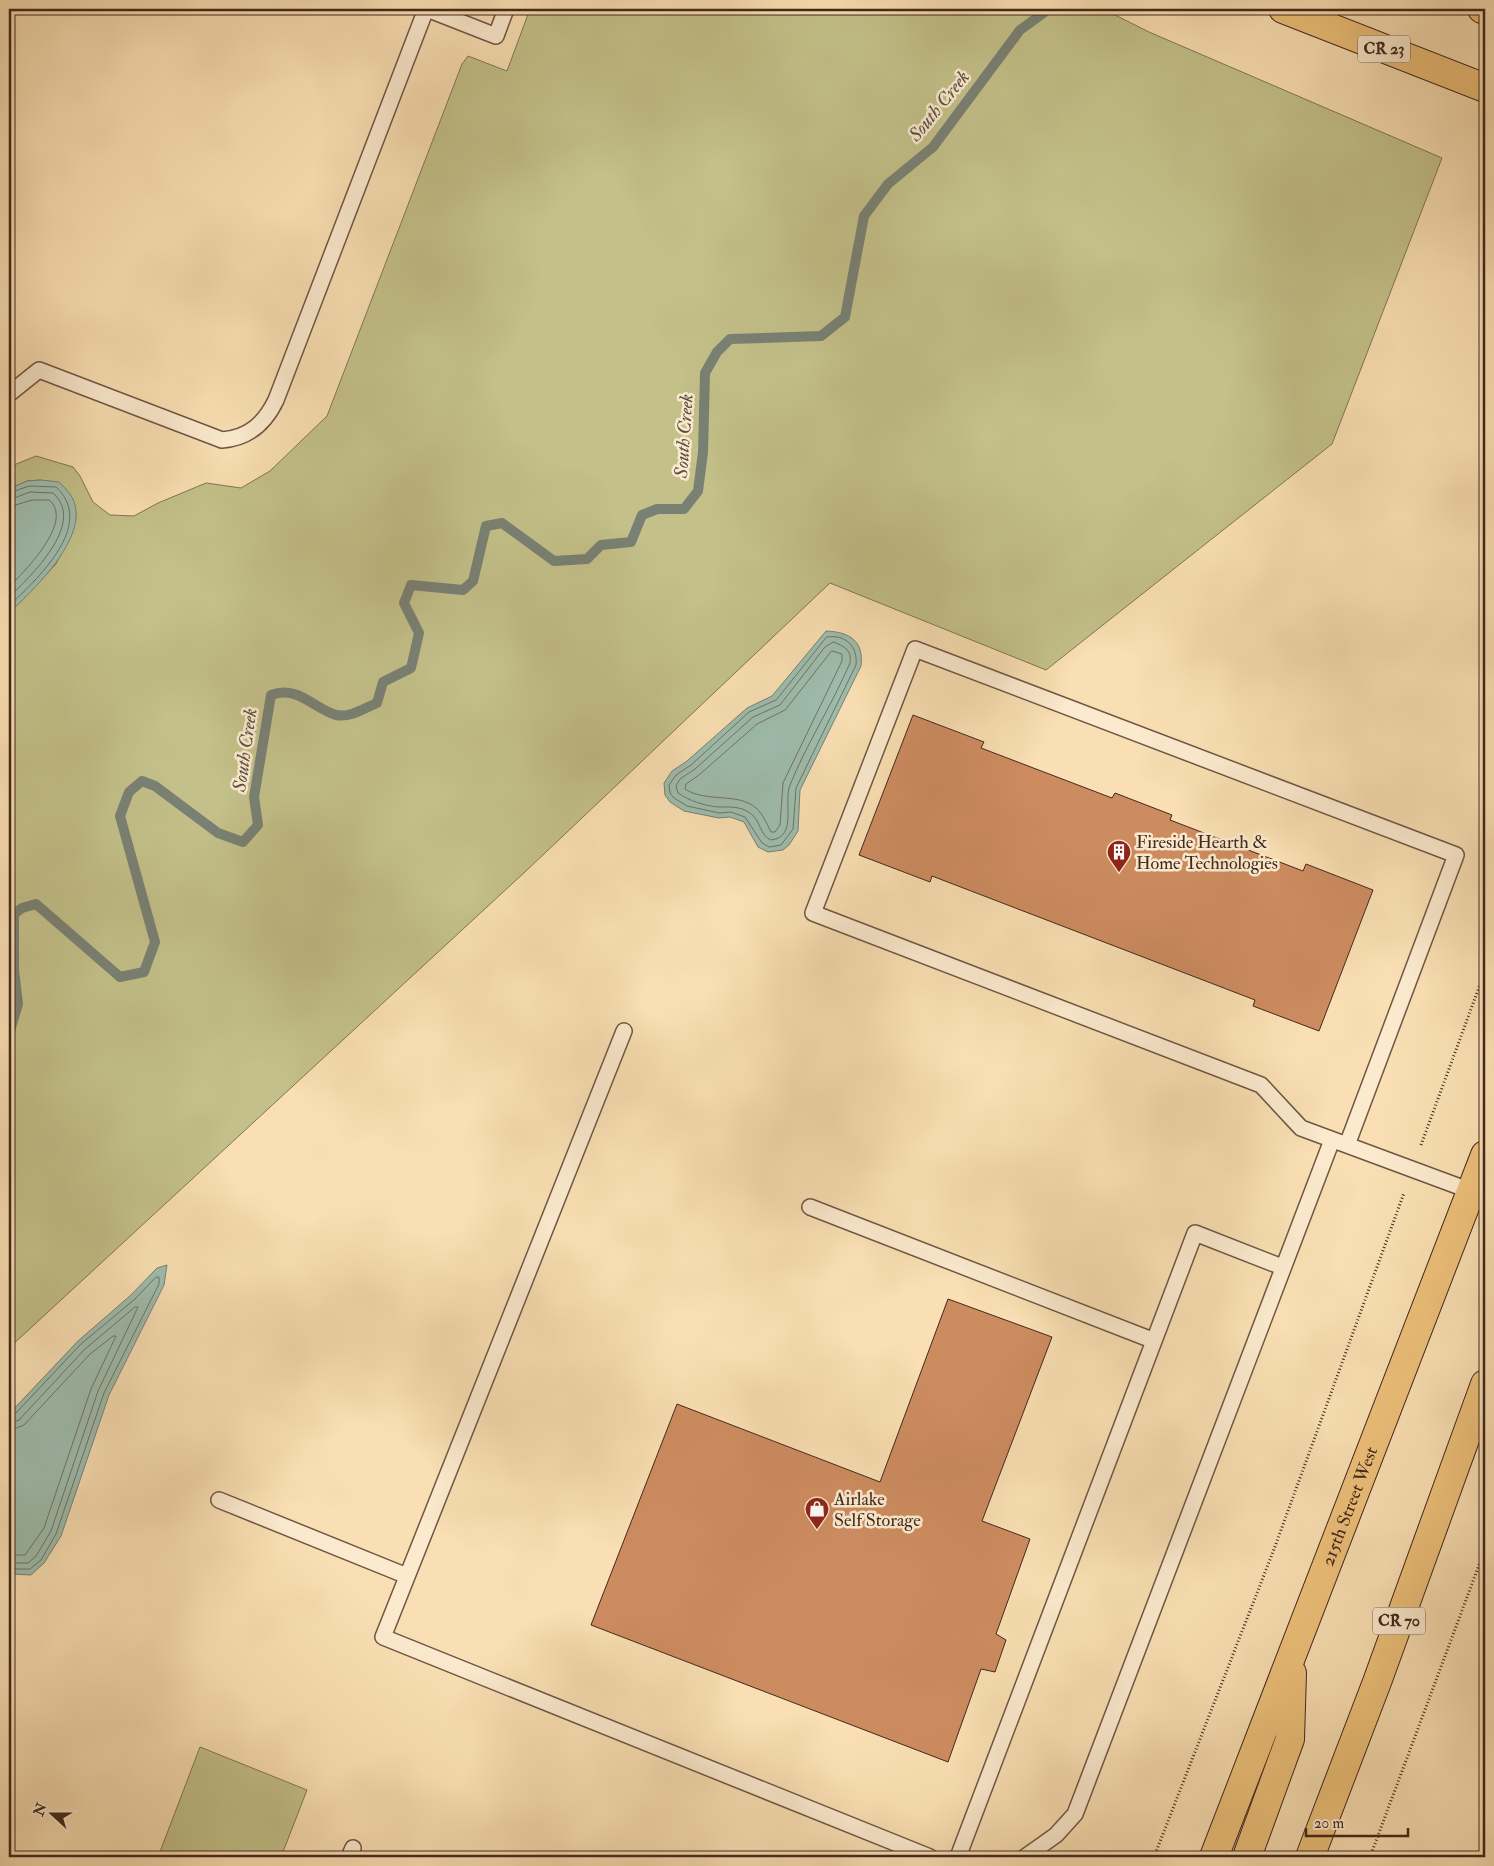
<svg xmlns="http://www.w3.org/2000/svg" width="1494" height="1866" viewBox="0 0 1494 1866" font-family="'IM FELL Double Pica',serif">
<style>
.green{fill:#c3c089;stroke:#827454}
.water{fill:#9ebdae;stroke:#798174}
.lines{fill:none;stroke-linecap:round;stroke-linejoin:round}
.shore{stroke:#707266;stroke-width:1}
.stream{stroke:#798174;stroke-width:10}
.building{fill:#cd8c60;stroke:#42281e}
.service-casing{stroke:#705643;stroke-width:18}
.primary-casing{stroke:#42281e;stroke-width:30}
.path{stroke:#42281e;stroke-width:3;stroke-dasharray:1 2.5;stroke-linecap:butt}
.service{stroke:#fbeace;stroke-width:15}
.primary{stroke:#ecc07a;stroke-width:28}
.labels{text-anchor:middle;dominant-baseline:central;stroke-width:5;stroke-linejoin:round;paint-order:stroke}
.shield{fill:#fbeace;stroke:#7a6253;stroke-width:1}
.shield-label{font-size:16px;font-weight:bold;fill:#42281e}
.poi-label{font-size:18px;fill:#42281e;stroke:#fbeace;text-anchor:start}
.street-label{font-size:18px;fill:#42281e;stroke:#fbeace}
.water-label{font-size:19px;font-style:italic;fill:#594d42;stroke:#fbeace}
</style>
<rect width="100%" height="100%" fill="#f9dfb3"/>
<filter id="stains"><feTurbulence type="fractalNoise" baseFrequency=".004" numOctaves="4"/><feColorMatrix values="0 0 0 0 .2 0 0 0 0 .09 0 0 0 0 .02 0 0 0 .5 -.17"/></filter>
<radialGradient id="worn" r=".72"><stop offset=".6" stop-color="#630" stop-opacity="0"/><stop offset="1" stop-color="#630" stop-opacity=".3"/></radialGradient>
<path class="green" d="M530,9h573l46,23 293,126 -110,286 -286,226 -216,-87 -304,288 -517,477v-735l47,-49 16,-33 -31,-51 -14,1 -18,8v-22l27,-11 37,11 7,9 13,26 17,13 24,1 24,-13 48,-20 35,5 29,-17 57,-55 135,-352 6,-8 39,15z
M200,1747l107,43 -26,67h-123z"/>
<path class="water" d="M41,480l18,2c4,4 8,8 11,12 26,38 -37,96 -61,119v-124l18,-8z
M826,631c24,1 38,10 35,35l-61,124 -2,41 -9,14 -6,5 -15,2 -10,-5 -14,-25 -14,-5 -11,1 -35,-7 -14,-9 -5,-7 -1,-12 8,-12 15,-10 60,-53 25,-12z
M167,1265l-3,20 -55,110 -48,141 -17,27 -13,12 -22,-1v-160l69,-73 53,-46 26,-27z"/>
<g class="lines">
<path class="shore" d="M9,493l20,-7 27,1c41,38 -20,93 -47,119
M9,500l21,-8 23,1c34,30 -23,84 -44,104
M9,507l23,-7h17c26,21 -25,72 -40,87
M827,637c19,-3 31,10 29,28l-60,123 -3,41 -12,16 -12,2 -7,-4 -17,-26 -14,-5 -12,1 -32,-7 -13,-8 -4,-5 -1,-8 7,-10 15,-10 58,-53 27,-12z
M834,642c11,5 18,8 16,21 -18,42 -43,80 -60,122 -7,17 8,52 -19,55 -11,-4 -11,-21 -21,-27 -10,-7 -20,-6 -31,-6 -14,-1 -29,-6 -41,-14l-2,-7 4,-7 15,-10 58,-52 27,-12 45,-58z
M832,651l10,3v7l-59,122 -3,42 -5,7h-4c-4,-8 -8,-18 -15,-24 -18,-16 -50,-5 -71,-19l1,-5 13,-9 58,-51 28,-14z
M9,1417l5,-2 67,-71 54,-45 21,-22h3v7l-55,109 -48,141 -15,26 -11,9h-21
M9,1423l10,-3 66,-71 50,-42h3l-40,84 -47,140 -15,25 -8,7h-19
M9,1431l15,-6 66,-71 23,-18h3l-25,53 -47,139 -19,27h-16"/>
<path class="stream" d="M9,1034l9,-30 -4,-34v-56l8,-6 14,-4 84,73 24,-5 11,-30 -35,-126 9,-24 13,-11 13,5 63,47 25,9 15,-17 -4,-28 17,-102c27,-10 42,13 65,20 14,3 29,-7 41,-12l6,-21 28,-14 8,-35 -15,-30 7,-18 52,5 10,-9 13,-55 16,-3 52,38 33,-2 14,-14 30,-3 11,-27 15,-6h27l14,-18 5,-39 2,-79 12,-21 13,-13 91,-3 24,-19 19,-101 24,-32 45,-37 87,-117 29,-21"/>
</g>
<path class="building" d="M913,715l71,27 -3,6 131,50 3,-5 57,22 -2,5 133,51 3,-7 67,26 -54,141 -66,-25 2,-6 -323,-124 -2,6 -71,-27z
M948,1299l104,38 -70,184 48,18 -34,95 10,6 -11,32 -14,-3 -33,93 -357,-137 86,-221 203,78z"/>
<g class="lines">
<defs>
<path id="service" d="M427,9l69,27 10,-27
M9,394l30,-24 183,70c27,-2 43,-17 54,-40l150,-391
M624,1031l-241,606 547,220
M1347,1145l109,-290 -541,-206 -102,264 448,172 40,43 170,63
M810,1207l342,133
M219,1500l188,76
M349,1857l4,-9
M958,1857l237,-624 87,34
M1025,1857l31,-22 19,-21 257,-674"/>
<g id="primary">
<path d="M1283,9l202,79"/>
<path d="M1482,9l3,1"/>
<path id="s1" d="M1214,1857l271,-702"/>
<path d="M1247,1857l43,-118 2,-66"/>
<path d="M1310,1857l67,-175 108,-298"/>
</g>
</defs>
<use href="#service" class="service-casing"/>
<use href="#primary" class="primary-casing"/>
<path class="path" d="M1421,1145l64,-174
M1154,1857l119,-305 131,-359
M1370,1857l115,-308"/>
<use href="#service" class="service"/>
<use href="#primary" class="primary"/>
</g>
<defs>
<symbol id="building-pin" viewBox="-11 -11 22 30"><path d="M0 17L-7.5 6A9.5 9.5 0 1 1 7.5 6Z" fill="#8f2418" stroke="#fbeace"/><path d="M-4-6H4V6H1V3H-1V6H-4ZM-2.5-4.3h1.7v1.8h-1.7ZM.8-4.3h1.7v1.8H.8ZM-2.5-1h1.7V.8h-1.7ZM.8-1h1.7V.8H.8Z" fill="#fff"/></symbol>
<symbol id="shop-pin" viewBox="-11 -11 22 30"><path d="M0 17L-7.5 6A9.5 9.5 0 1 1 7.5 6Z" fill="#8f2418" stroke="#fbeace"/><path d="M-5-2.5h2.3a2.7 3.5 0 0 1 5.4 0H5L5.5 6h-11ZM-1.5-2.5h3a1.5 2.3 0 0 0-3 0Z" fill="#fff"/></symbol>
</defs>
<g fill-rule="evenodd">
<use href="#building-pin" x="1105" y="838" width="28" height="38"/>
<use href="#shop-pin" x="803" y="1495" width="28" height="38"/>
</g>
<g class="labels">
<g class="shield">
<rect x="1358" y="35.5" width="52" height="27" rx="4"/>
<rect x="1373" y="1607.5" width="52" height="27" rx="4"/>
</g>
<g class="shield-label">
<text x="1384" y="49">CR 23</text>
<text x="1399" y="1621">CR 70</text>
</g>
<g class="poi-label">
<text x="1136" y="842">Fireside Hearth &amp;<tspan x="1136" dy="21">Home Technologies</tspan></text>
<text x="834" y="1499">Airlake<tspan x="834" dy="21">Self Storage</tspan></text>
</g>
<g class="street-label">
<text stroke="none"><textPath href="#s1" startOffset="376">215th Street West</textPath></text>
</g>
<g class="water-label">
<text transform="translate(939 106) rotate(-51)">South Creek</text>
<text transform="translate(684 436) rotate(-86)">South Creek</text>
<text transform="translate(245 750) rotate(-82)">South Creek</text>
</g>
</g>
<rect width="1494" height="1866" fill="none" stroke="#f9dfb3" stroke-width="30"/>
<rect x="10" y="10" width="1474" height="1846" fill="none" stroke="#42281e" stroke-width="2.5"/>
<rect x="15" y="15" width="1464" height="1836" fill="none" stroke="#42281e"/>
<g transform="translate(52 1814) rotate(291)" stroke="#fbeace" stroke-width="4" paint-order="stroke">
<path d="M0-4L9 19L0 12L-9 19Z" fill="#42281e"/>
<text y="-8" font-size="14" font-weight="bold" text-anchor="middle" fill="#42281e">N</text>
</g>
<path d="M1306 1828v8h102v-8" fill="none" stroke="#42281e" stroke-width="2.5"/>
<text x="1314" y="1828" font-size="15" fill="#42281e" stroke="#fbeace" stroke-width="4" paint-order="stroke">20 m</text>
<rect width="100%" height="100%" filter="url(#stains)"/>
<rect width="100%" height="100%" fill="url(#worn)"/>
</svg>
